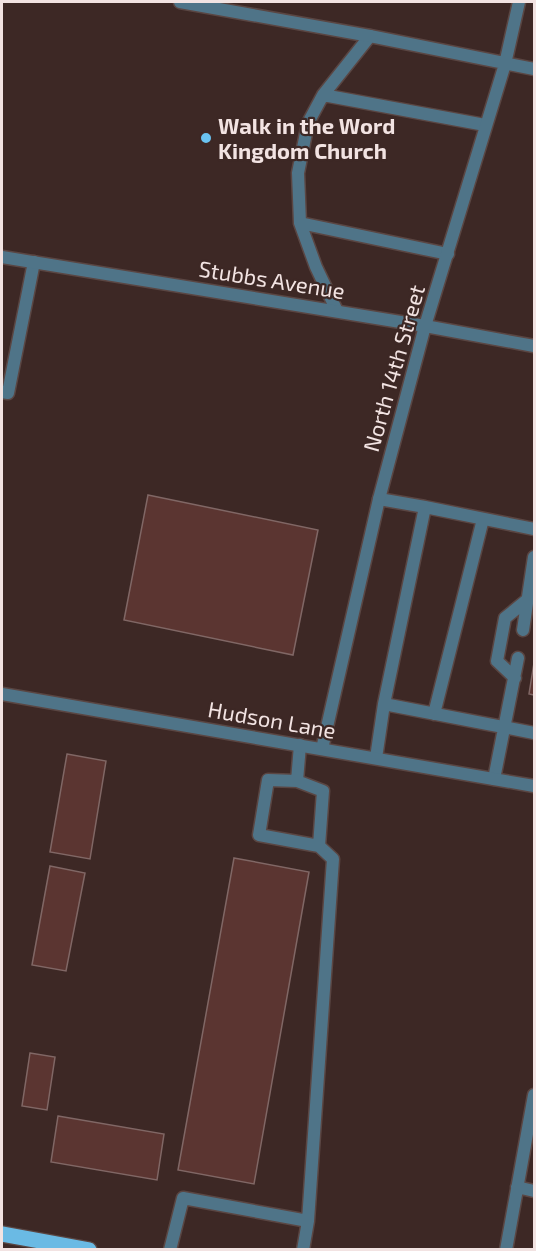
<svg xmlns="http://www.w3.org/2000/svg" width="536" height="1251" viewBox="0 0 536 1251" font-family="'Exo 2',sans-serif">
<style>
.building{fill:#5b3531;stroke:#806765;stroke-width:1.5}
.lines{fill:none;stroke-linecap:round;stroke-linejoin:round}
.lane-casing{stroke:#5a4643;stroke-width:15}
.street-casing{stroke:#5a4643;stroke-width:15}
.primary-casing{stroke:#5a4643;stroke-width:18}
.lane{stroke:#4f7488;stroke-width:12}
.street{stroke:#4f7488;stroke-width:12}
.primary{stroke:#6abae4;stroke-width:15}
.poi-dot{fill:#6ac3f1;stroke:#3d2825;stroke-width:2}
.labels{text-anchor:middle;dominant-baseline:central;stroke-width:4.5;stroke-linejoin:round;paint-order:stroke}
.poi-label{font-size:22px;font-weight:bold;fill:#f2e3e2;stroke:#3d2825;text-anchor:start}
.street-label{font-size:22px;fill:#f2e3e2;stroke:#3d2825}
</style>
<rect width="100%" height="100%" fill="#3d2825"/>
<path class="building" d="M148,495l170,35 -25,125 -169,-35z
M534,663v32l-5,-1z
M67,754l39,7 -16,98 -40,-7z
M234,858l75,14 -55,312 -76,-14z
M50,866l35,7 -19,98 -34,-6z
M30,1053l25,4 -8,53 -25,-4z
M58,1116l106,18 -7,46 -106,-18z"/>
<g class="lines">
<defs>
<path id="lane" d="M323,95l162,30
M300,223l148,31
M337,311l-21,-44 -16,-44 -2,-50 10,-50 15,-28 47,-59
M2,392l6,1 26,-131
M425,507l109,22
M523,630l11,-73
M515,678l-18,-17 8,-43 22,-18
M384,704l150,29
M434,714l49,-195
M300,745l-3,36 26,10 -4,55 14,13 -25,362 -5,29
M376,758l8,-54 41,-197 -46,-8
M494,779l24,-121
M297,781l-29,-1 -9,55 60,11
M517,1187l17,4
M170,1250l13,-52 125,23
M506,1250l28,-155"/>
<path id="street" d="M180,2l190,34 164,33
M2,257l423,69 109,20
M2,694l532,92
M322,749l57,-250 46,-173 80,-262 14,-62"/>
<path id="primary" d="M2,1234l87,16"/>
</defs>
<use href="#lane" class="lane-casing"/>
<use href="#street" class="street-casing"/>
<use href="#primary" class="primary-casing"/>
<use href="#lane" class="lane"/>
<use href="#street" class="street"/>
<use href="#primary" class="primary"/>
</g>
<circle class="poi-dot" cx="206" cy="138" r="6"/>
<g class="labels">
<g class="poi-label">
<text x="218" y="125">Walk in the Word<tspan x="218" dy="25">Kingdom Church</tspan></text>
</g>
<g class="street-label">
<text transform="translate(272 279) rotate(9)">Stubbs Avenue</text>
<text transform="translate(393 368) rotate(-74)">North 14th Street</text>
<text transform="translate(272 719) rotate(10)">Hudson Lane</text>
</g>
</g>
<rect width="536" height="1251" fill="none" stroke="#f2e3e2" stroke-width="6"/>
</svg>
